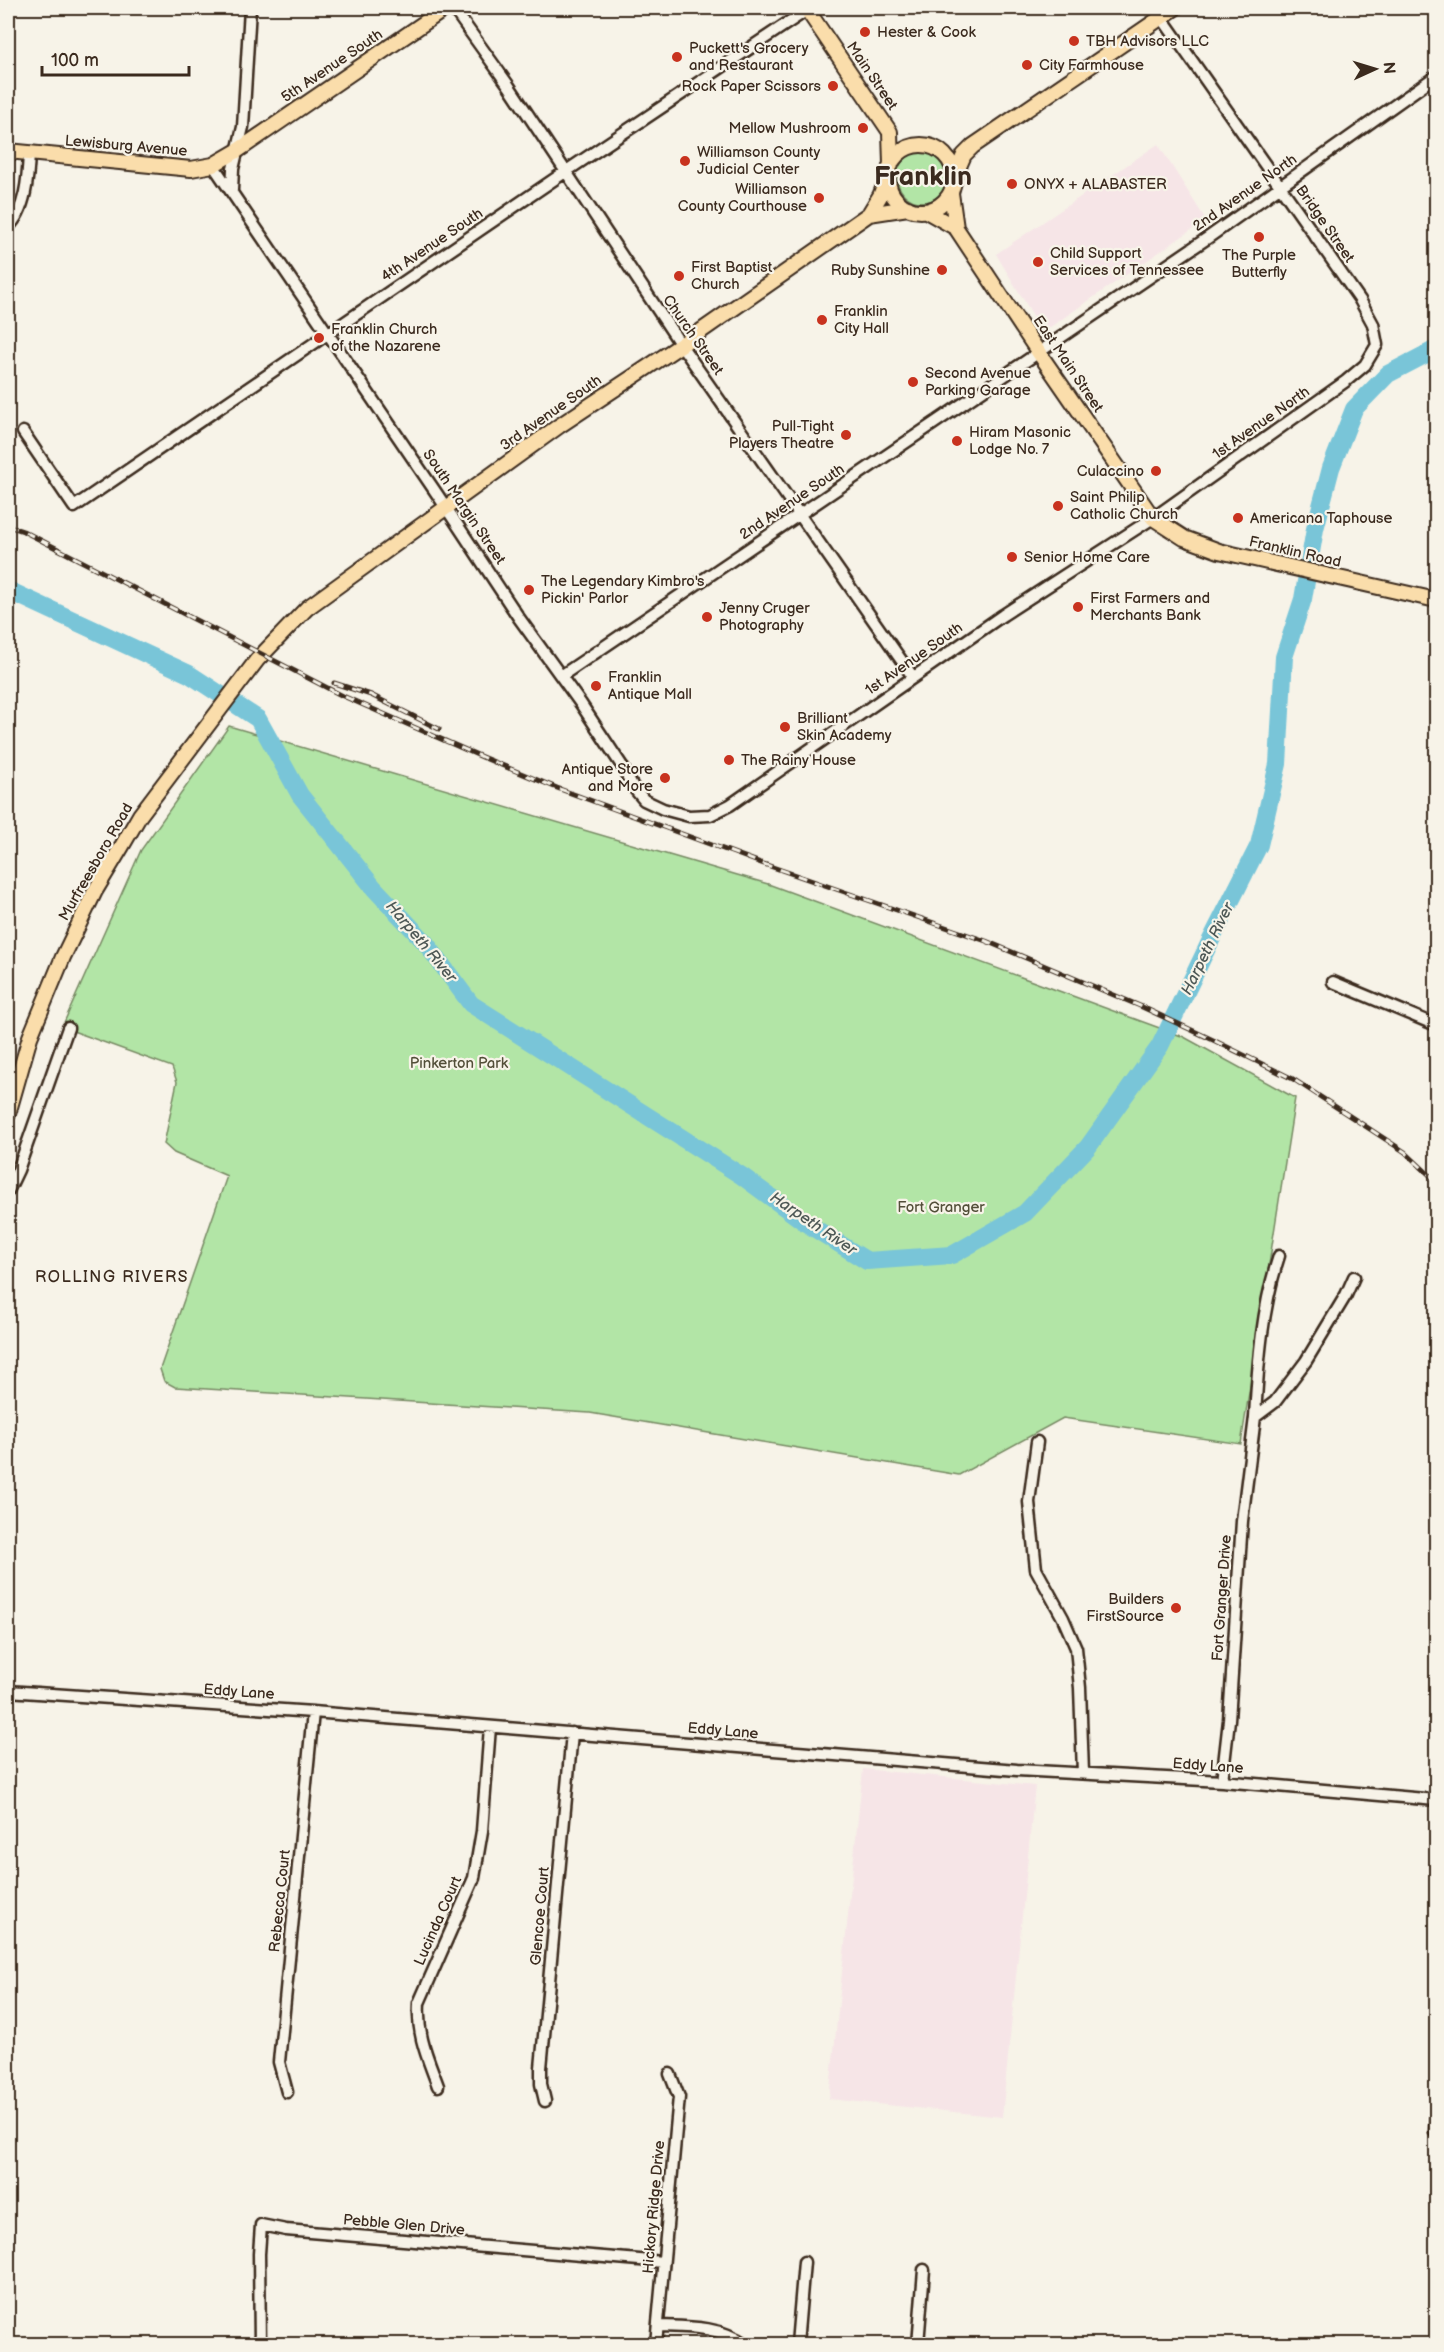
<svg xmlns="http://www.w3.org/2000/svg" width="1444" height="2352" viewBox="0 0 1444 2352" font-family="'Balsamiq Sans',sans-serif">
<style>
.built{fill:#f6e5e7}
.green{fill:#b2e5a6;stroke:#768862;stroke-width:1.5}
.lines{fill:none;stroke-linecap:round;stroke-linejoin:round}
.river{stroke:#79c5d8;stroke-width:18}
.minor-casing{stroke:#3b2a1e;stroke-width:15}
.major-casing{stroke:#3b2a1e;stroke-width:18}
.minor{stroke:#f7f3e8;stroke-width:10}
.major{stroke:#faddab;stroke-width:14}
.rail-casing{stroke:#3b2a1e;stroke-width:5}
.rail{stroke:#f7f3e8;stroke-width:3;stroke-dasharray:9;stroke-linecap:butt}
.poi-dot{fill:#c8321e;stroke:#f7f3e8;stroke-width:2}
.labels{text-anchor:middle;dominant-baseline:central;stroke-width:4.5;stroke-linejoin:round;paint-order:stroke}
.poi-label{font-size:15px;fill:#3b2a1e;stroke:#f7f3e8;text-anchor:start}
.street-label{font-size:15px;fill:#3b2a1e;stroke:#f7f3e8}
.park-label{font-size:15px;fill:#534f39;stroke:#f7f3e8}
.water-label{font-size:16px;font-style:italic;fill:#4e5856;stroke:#f7f3e8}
.neighbourhood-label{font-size:16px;letter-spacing:1.5px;fill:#3b2a1e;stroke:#f7f3e8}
.town-label{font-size:27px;font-weight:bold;fill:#3b2a1e;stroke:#f7f3e8}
</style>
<rect width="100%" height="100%" fill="#f7f3e8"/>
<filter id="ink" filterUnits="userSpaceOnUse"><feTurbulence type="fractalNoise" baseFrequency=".0167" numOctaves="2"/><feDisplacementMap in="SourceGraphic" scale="12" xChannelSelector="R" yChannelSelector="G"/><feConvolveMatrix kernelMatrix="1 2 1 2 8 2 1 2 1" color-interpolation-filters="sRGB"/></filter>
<g filter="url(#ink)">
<path class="built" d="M1158,144l48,76 -163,112 -47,-78z
M863,1769l172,17 -33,331 -173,-18z"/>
<path class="green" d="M897 177a25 25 0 1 1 50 0a25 25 0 1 1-50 0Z
M229,726l539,158 416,153 111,61 -54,346 -178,-26 -104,57 -369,-62 -415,-26 -11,-6 -4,-12 67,-193 -53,-23 -10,-9 13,-62 -5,-15 -110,-40 79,-177z"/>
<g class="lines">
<path class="river" d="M8,590l181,84 69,45 42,76 74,93 51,54 46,62 271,172 64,47 61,38 85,-6 73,-42 63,-66 72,-101 49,-102 50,-99 19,-81 6,-107 19,-58 12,-70 16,-61 23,-59 34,-35 48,-25"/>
<defs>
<path id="minor" d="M453,8l56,78 172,259 232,332
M213,165l224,329 82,124 62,86 41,62 11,21 11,13 19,9 26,7 21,-1 20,-10 273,-190 150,-97 193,-137 19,-16 12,-20 -4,-21 -13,-24 -205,-292
M232,190l1,-21 10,-42 7,-119
M8,227c18,-17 20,-50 21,-74
M23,432l51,75 491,-335 245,-164
M561,676l648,-439 227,-161
M1333,982l103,43
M8,1191l10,-21 50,-142
M1255,1417c3,-55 7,-109 24,-161
M1037,1442l-8,60 7,67 27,49 13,30 4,40 3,85
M8,1691l305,21 704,58 205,11 214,19
M1222,1781l7,-61 13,-199 13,-104 20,-15 31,-41 40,-66 8,-18
M438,2086c-11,-30 -21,-50 -19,-83l55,-125 8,-47 8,-104
M287,2092l-8,-30 34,-350
M545,2101l-4,-17v-16l31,-335
M1435,2132l1,-19
M659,2326c31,1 60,0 86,18
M260,2344l-1,-90 2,-29 25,5 377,32
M656,2344l23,-247 -9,-23
M797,2344l7,-82
M918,2344l6,-74"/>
<path id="major" d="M806,8l84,124 1,33
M888 178a33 33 0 1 1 66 0a33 33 0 1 1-66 0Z
M8,151l183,18 22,-4 24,-14 209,-143
M954,178l10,-23 9,-9 202,-138
M951,193l5,35 83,125 114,165 31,20 35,13 217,49
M926,211l30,17
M869,214l11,-18 8,-20
M8,1114l22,-77 33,-80 32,-66 27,-45 18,-31 117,-155 50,-52 252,-182 122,-81 188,-131 39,-6"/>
</defs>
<use href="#minor" class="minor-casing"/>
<use href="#major" class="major-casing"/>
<use href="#minor" class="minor"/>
<use href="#major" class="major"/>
<defs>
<path id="rail" d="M8,526l15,5 320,165 139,61 75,31 204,75 225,78 154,65 71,33 82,40 112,73 31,29
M334,683l37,12 68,34"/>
</defs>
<use href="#rail" class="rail-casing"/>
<use href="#rail" class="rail"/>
</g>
</g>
<g class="poi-dot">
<circle cx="865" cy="32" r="6"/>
<circle cx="1074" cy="41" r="6"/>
<circle cx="677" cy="57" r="6"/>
<circle cx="1027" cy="65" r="6"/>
<circle cx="833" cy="86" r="6"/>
<circle cx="863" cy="128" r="6"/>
<circle cx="685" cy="161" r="6"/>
<circle cx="1012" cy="184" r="6"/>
<circle cx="819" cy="198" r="6"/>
<circle cx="1259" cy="237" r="6"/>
<circle cx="1038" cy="262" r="6"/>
<circle cx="942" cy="270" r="6"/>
<circle cx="679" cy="276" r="6"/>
<circle cx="822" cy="320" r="6"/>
<circle cx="319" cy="338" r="6"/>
<circle cx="913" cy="382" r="6"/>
<circle cx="846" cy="435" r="6"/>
<circle cx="957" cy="441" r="6"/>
<circle cx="1156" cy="471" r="6"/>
<circle cx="1058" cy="506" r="6"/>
<circle cx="1238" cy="518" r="6"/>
<circle cx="1012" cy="557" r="6"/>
<circle cx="529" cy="590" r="6"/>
<circle cx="1078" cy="607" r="6"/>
<circle cx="707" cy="617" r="6"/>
<circle cx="596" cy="686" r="6"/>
<circle cx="785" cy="727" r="6"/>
<circle cx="729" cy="760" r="6"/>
<circle cx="665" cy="778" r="6"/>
<circle cx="1176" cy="1608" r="6"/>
</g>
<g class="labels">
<g class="poi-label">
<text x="877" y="32">Hester &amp; Cook</text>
<text x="1086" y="41">TBH Advisors LLC</text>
<text x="689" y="48">Puckett's Grocery<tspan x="689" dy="17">and Restaurant</tspan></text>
<text x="1039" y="65">City Farmhouse</text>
<text x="821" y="86" text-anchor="end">Rock Paper Scissors</text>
<text x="851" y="128" text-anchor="end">Mellow Mushroom</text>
<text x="697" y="152">Williamson County<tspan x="697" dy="17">Judicial Center</tspan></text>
<text x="1024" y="184">ONYX + ALABASTER</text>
<text x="807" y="189" text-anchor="end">Williamson<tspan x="807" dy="17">County Courthouse</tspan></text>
<text x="1050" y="253">Child Support<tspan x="1050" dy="17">Services of Tennessee</tspan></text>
<text x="1259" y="255" text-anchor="middle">The Purple<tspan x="1259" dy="17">Butterfly</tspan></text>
<text x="691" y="267">First Baptist<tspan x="691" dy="17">Church</tspan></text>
<text x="930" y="270" text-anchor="end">Ruby Sunshine</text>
<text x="834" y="311">Franklin<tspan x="834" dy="17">City Hall</tspan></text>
<text x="331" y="329">Franklin Church<tspan x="331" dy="17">of the Nazarene</tspan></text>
<text x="925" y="373">Second Avenue<tspan x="925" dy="17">Parking Garage</tspan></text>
<text x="834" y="426" text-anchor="end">Pull-Tight<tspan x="834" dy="17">Players Theatre</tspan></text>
<text x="969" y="432">Hiram Masonic<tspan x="969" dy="17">Lodge No. 7</tspan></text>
<text x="1144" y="471" text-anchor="end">Culaccino</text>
<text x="1070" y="497">Saint Philip<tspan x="1070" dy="17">Catholic Church</tspan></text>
<text x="1250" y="518">Americana Taphouse</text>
<text x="1024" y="557">Senior Home Care</text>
<text x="541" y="581">The Legendary Kimbro's<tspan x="541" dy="17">Pickin' Parlor</tspan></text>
<text x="1090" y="598">First Farmers and<tspan x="1090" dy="17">Merchants Bank</tspan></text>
<text x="719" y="608">Jenny Cruger<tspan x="719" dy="17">Photography</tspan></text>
<text x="608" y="677">Franklin<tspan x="608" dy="17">Antique Mall</tspan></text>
<text x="797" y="718">Brilliant<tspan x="797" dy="17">Skin Academy</tspan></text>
<text x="741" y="760">The Rainy House</text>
<text x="653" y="769" text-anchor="end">Antique Store<tspan x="653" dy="17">and More</tspan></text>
<text x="1164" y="1599" text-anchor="end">Builders<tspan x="1164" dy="17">FirstSource</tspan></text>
</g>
<g class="street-label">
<text transform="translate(332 66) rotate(-34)">5th Avenue South</text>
<text transform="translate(872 76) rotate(56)">Main Street</text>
<text transform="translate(126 146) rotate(5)">Lewisburg Avenue</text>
<text transform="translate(1245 193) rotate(-35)">2nd Avenue North</text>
<text transform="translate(1325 224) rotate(55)">Bridge Street</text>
<text transform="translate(432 245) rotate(-34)">4th Avenue South</text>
<text transform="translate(693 335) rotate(55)">Church Street</text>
<text transform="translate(1068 364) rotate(56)">East Main Street</text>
<text transform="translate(551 413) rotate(-35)">3rd Avenue South</text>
<text transform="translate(1261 423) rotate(-35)">1st Avenue North</text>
<text transform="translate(792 502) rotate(-34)">2nd Avenue South</text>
<text transform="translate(464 507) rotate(56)">South Margin Street</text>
<text transform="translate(1295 552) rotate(13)">Franklin Road</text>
<text transform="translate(914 659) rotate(-35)">1st Avenue South</text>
<text transform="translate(96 862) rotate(-60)">Murfreesboro Road</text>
<text transform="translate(1222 1598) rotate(-86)">Fort Granger Drive</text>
<text transform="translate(239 1692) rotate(4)">Eddy Lane</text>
<text transform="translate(723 1731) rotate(5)">Eddy Lane</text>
<text transform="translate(1208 1766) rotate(4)">Eddy Lane</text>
<text transform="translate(280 1901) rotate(-84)">Rebecca Court</text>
<text transform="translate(540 1916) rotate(-85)">Glencoe Court</text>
<text transform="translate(438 1921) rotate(-66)">Lucinda Court</text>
<text transform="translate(654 2207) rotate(-85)">Hickory Ridge Drive</text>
<text transform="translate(404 2225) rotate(5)">Pebble Glen Drive</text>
</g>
<g class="park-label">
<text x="459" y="1063">Pinkerton Park</text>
<text x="941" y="1207">Fort Granger</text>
</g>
<g class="water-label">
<text transform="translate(421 942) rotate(50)">Harpeth River</text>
<text transform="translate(1208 949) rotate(-64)">Harpeth River</text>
<text transform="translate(813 1224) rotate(34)">Harpeth River</text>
</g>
<g class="neighbourhood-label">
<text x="112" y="1277">ROLLING RIVERS</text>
</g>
<g class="town-label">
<text x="923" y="177">Franklin</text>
</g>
</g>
<rect width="1444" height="2352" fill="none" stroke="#f7f3e8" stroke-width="30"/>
<rect x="15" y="15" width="1414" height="2322" fill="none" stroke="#3b2a1e" stroke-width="2" filter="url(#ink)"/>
<g transform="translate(1375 69) rotate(86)" stroke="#f7f3e8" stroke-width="4.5" paint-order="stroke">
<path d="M0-4.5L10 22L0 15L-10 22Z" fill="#3b2a1e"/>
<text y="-9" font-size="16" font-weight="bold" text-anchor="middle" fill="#3b2a1e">N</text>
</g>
<path d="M42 66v9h147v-9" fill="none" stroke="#3b2a1e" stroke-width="3"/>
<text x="51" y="66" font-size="18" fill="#3b2a1e" stroke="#f7f3e8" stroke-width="4.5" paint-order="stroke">100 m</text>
</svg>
